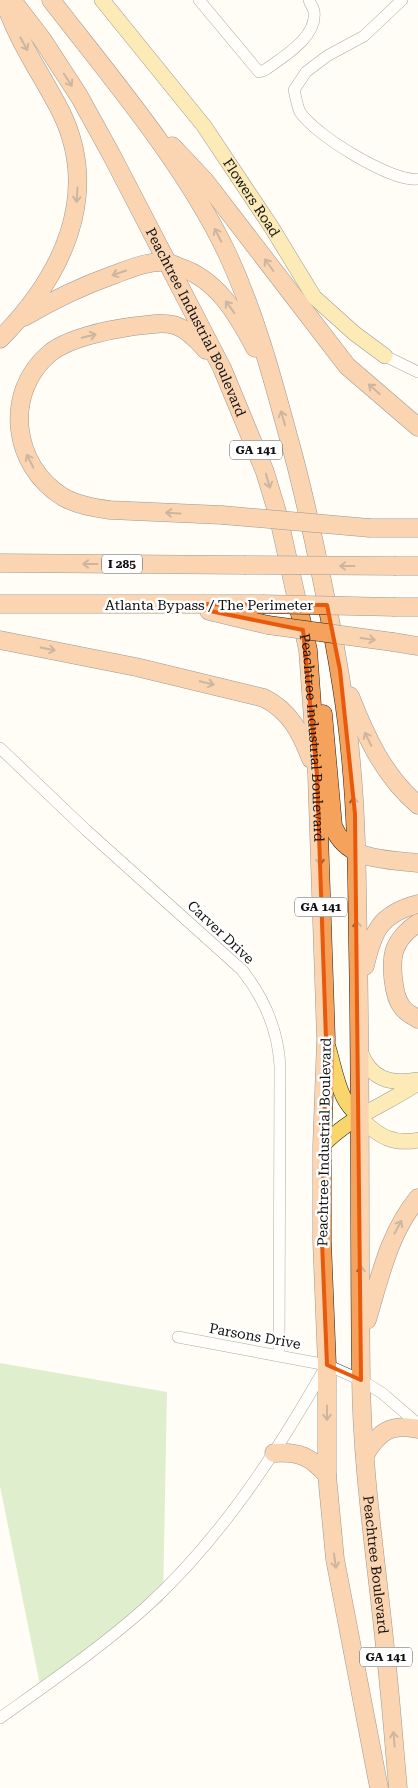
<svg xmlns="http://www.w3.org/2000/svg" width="418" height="1788" viewBox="0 0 418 1788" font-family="'Roboto Serif',serif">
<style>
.forest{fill:#b9dc9c}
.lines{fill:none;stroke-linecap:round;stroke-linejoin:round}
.minor-casing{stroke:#444;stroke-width:12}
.major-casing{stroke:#222;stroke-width:16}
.highway-casing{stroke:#222;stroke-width:19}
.minor{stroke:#fff;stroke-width:11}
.major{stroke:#f9d66b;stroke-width:15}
.highway{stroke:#f5a25d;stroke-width:18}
.highway-bridge-casing{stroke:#222;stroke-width:19;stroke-linecap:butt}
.highway-bridge{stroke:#f5a25d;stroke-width:18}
.oneway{stroke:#8e613b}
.marked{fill:none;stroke:#e8590c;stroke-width:4;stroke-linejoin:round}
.labels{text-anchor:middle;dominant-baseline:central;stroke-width:5;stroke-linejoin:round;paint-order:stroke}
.shield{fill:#fff;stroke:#585858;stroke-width:1}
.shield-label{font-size:12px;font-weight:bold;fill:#111}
.street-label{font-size:14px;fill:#111;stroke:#fff}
</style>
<rect width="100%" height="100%" fill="#fffdf5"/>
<path class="forest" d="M0,1363l167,29 -4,209 -121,94 -42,-209z"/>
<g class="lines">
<defs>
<path id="minor" d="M199,0l60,72 6,-2c18,-13 53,-33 49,-59 -1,-3 -4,-8 -5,-11
M402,0l-38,36 -37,20 -21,16 -12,18c2,7 3,16 6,22 15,23 91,70 118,67
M385,356l33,16
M0,748l86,82 156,140c23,29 36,60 38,96l-1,290
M178,1337l149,28 34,15 21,13 36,31
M0,1718c49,-35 100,-70 145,-110 75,-68 131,-154 181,-242"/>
<g id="major">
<path id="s1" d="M102,0l102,126 68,102 42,69 40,36 31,23"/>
<path d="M328,1047c5,16 8,34 15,49 6,14 30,36 44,42 10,4 21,4 31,2"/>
<path d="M360,1051c10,28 30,34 58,29"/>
<path d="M322,1146c30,-31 62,-40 96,-63"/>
</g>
<g id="highway">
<path id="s2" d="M12,0l30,39 37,57 32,58 111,214 43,104 13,43 30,135 9,125 9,264 -4,107v95l5,124v110l8,84 44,229"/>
<path id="s3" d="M51,0c61,79 133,163 176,253 28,60 45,123 62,186 14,49 24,97 34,146 12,58 23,116 28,176 6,62 6,124 7,187 3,143 1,287 3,430 1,94 16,186 25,279 5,44 8,88 12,131"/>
<path d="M172,146l33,35 142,185 71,61"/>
<path d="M24,317c29,-17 58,-31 89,-42 17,-6 34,-14 52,-13 5,1 10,3 14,5 38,12 58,47 76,81"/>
<path d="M0,339c61,-61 102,-143 61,-227 -19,-37 -44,-72 -57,-112"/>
<path d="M206,350c-28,-32 -37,-28 -77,-23 -23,3 -62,12 -79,26 -47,39 -38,113 13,144 14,8 31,11 47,13l112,5"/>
<path d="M370,528h48"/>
<path d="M0,563l244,2"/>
<path d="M396,566h22"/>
<path d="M0,604h263"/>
<path d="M395,607h23"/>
<path d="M209,611l59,14"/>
<path d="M0,640l136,27 128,31c26,13 37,35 47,61"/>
<path d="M393,642l25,4"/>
<path d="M350,696c16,41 34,80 68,109"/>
<path d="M323,714l10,112c14,36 53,33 85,37"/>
<path d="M418,923c-10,6 -19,16 -23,26 -5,14 -2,47 7,58 4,6 11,9 16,12"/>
<path d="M365,966c8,-35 15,-52 53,-62"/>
<path d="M367,1320c13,-43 22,-87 51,-122"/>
<path d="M274,1453c25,-2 37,4 53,22"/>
<path d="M365,1455c13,-23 26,-32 53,-26"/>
</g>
</defs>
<use href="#minor" class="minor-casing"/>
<use href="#major" class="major-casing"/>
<use href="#highway" class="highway-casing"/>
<use href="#minor" class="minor"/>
<use href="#major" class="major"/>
<use href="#highway" class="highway"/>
<defs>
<path id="highway-bridge" d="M222,515l148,13
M244,565l152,1
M263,604l132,3
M268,625l125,17"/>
</defs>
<use href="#highway-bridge" class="highway-bridge-casing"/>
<use href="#highway-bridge" class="highway-bridge"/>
</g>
<defs><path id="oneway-shaft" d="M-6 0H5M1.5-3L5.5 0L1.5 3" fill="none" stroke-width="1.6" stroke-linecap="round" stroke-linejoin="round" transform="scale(1.25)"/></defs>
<g class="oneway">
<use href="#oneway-shaft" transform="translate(24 44) rotate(61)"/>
<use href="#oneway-shaft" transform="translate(68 80) rotate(57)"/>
<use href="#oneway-shaft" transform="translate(77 195) rotate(94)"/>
<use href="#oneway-shaft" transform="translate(218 235) rotate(-117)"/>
<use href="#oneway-shaft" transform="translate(269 265) rotate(-127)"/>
<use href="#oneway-shaft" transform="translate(119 273) rotate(161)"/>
<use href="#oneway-shaft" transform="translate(230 307) rotate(-126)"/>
<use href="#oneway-shaft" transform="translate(89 336) rotate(-14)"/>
<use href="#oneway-shaft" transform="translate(374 389) rotate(-138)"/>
<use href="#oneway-shaft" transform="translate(283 418) rotate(-106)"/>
<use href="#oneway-shaft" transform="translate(30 461) rotate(-117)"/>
<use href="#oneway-shaft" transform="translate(268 481) rotate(74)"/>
<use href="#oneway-shaft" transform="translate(173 513) rotate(-177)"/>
<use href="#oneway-shaft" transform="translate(90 564) rotate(-180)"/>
<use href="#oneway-shaft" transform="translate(347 566) rotate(-180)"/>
<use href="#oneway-shaft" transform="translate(368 639) rotate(8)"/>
<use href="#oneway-shaft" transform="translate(48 649) rotate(11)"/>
<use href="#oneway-shaft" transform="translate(207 683) rotate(13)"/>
<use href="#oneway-shaft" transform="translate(368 739) rotate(-116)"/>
<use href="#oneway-shaft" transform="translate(354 804) rotate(-93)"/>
<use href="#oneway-shaft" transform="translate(320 858) rotate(88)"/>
<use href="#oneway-shaft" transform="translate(357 928) rotate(-91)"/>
<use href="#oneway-shaft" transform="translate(398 1227) rotate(-62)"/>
<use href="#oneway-shaft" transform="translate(361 1273) rotate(-90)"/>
<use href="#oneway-shaft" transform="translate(327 1413) rotate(90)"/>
<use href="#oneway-shaft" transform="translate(335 1561) rotate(82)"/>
<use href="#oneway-shaft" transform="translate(394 1739) rotate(-95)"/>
</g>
<path d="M0 0H418V1788H0ZM176,604l151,1 13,65 15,144 6,566 -34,-15 -5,-124 4,-202 -9,-264 -14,-145z" fill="#fffdf5" fill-opacity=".55" fill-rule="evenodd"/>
<path class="marked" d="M176,604l151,1 13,65 15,144 6,566 -34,-15 -5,-124 4,-202 -9,-264 -14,-145z"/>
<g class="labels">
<g class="shield">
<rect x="230" y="440.5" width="52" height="19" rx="4"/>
<rect x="102" y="554.5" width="40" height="19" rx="4"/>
<rect x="295" y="897.5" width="52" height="19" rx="4"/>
<rect x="360" y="1647.5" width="52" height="19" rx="4"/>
</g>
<g class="shield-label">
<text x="256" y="450">GA 141</text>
<text x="122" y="564">I 285</text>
<text x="321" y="907">GA 141</text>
<text x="386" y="1657">GA 141</text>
</g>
<g class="street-label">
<text stroke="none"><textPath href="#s1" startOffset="248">Flowers Road</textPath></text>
<text stroke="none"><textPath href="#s2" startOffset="372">Peachtree Industrial Boulevard</textPath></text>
<text x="209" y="605">Atlanta Bypass / The Perimeter</text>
<text stroke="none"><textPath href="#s2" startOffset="808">Peachtree Industrial Boulevard</textPath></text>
<text transform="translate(221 932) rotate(43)">Carver Drive</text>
<text transform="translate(324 1142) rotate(-89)">Peachtree Industrial Boulevard</text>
<text transform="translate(255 1336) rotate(10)">Parsons Drive</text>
<text stroke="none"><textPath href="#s3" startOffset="1638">Peachtree Boulevard</textPath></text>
</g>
</g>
</svg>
